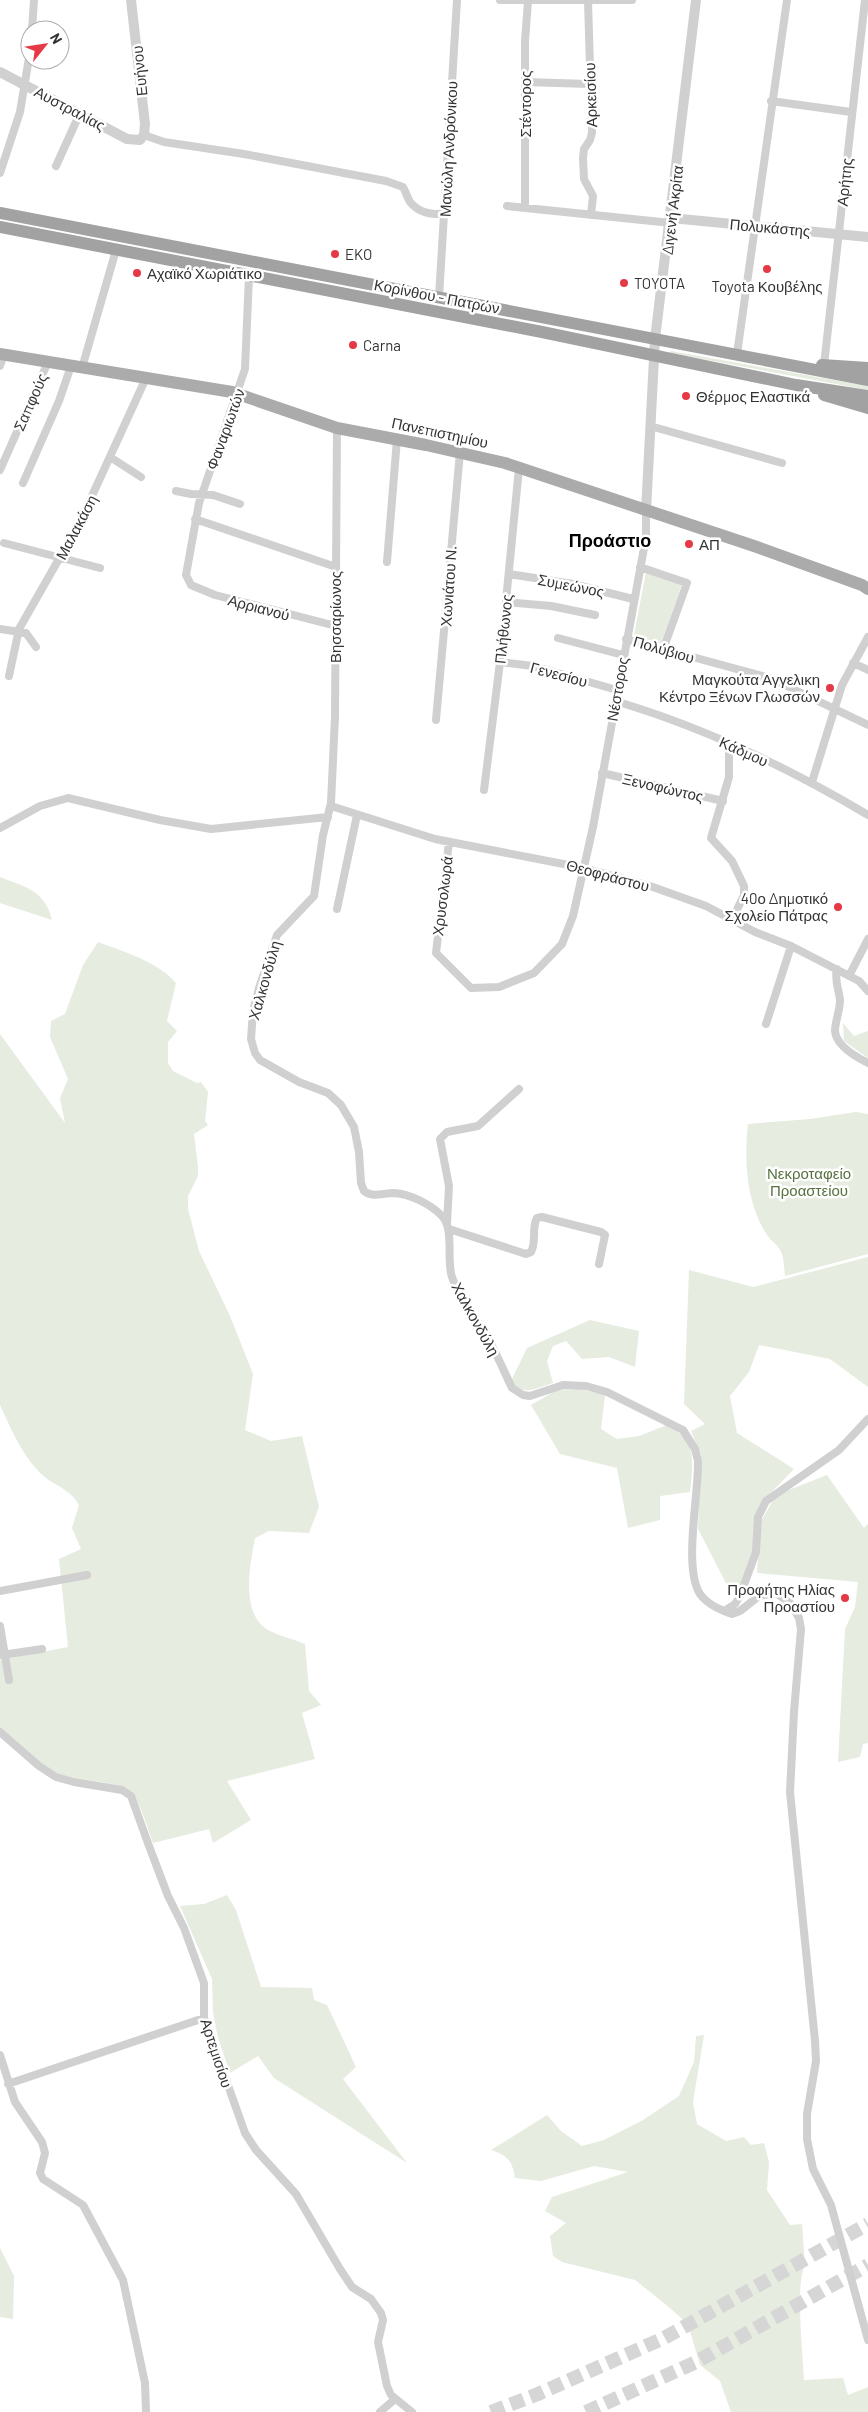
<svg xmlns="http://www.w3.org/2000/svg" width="868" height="2412" viewBox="0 0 868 2412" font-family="Barlow,sans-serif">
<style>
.green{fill:#e6ecdf}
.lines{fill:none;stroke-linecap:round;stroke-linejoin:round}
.motorway-tunnel{stroke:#d6d6d6;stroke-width:14;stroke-dasharray:14 7;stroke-linecap:butt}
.minor{stroke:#d0d0d0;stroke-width:8}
.tertiary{stroke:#d0d0d0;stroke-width:10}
.primary{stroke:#ababab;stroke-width:12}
.trunk{stroke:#a2a2a2;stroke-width:12}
.poi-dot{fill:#e63946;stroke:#fff;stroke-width:2}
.labels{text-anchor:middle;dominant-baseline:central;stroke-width:5;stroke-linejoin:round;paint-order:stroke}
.street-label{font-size:15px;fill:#333;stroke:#fff}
.poi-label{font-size:15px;fill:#333;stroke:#fff;text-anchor:start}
.park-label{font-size:15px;fill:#56703f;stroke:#fff}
.quarter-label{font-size:18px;font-weight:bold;fill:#000;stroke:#fff}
</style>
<rect width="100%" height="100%" fill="#fff"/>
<path class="green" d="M671,351l197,35v4l-198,-37z
M646,572l36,12 -21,60 -27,-9z
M0,877c25,10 45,13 52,43l-52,-17z
M98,942c26,10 59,19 78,41l-9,38 10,10 -9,11v21l5,8 24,12 4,-1 7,10 -3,29 3,4 -14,9 4,33v9l-10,20v13l11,42 31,65 23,58 -8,56 26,11 31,-5 17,71 -10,26 -40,-2 -14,7c-5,26 -15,76 13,92 11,6 25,9 37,14l4,47 12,14 -19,8 13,46 -88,22 24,39 -38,23 -4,-14 -56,14c-6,-16 -11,-36 -21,-50 -11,-14 -61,-10 -81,-23 -19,-11 -32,-30 -51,-41v-69l68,-13 -9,-88 22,-10 -9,-21 7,-23c-7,-14 -21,-18 -33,-27 -22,-18 -34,-47 -46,-73v-371l65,89 -5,-25 8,-19 -18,-42 1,-16 14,-7 18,-49z
M843,1023l11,13 14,-5v27l-24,-17z
M856,1112l12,2v140l-83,22c-1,-8 -1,-20 -5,-26 -3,-6 -9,-9 -13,-15 -21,-32 -23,-75 -19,-111l62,-5z
M868,1257v130l-38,-28 -71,-14 -10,27 -19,24 7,37 57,36 -34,35 -5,12 -2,37 -13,35 -13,-3 -29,-56 3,-75 -10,-23 14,-7 -21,-20 5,-134 64,17z
M590,1320l49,11 -4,36 -26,-10 -27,2 -16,-18 -13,5 -6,15 6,22c-15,4 -31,15 -42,-2l16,-33z
M580,1389l25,6 -4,34 16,10 22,-3 28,-11c31,15 26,38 23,67l-30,4v24l-32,8 -11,-60 -57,-14 -29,-49 26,-15z
M827,1475l37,53 4,-4v219l-5,1 -3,13 -22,5 7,-133 10,-22 3,-25 -101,-9 3,-50 16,-28z
M227,1895l9,15 25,77 51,1 2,12 13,5 29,62 -13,12 64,84 -133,-85 -16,-22 -28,17 -12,-35 -5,-26 -1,-33 -32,-73 24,-2z
M704,2035l-11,67 4,22 29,17 18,-4 7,8 13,-2 5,19 -2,28 23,35 12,-1 3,42c-10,14 -2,93 -1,114l39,-2 5,17 20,-8v25h-137l-11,-31 -20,-16 -12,-41 -24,-21 -29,-23 -73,-18 -9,-6 -3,-20 16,-13 -21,-12 7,-14 76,-25 -34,-6 -53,15 -26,-3c-3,-18 -7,-22 -24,-28l56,-35 14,16 21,15 22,-6 39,-20 36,-24 15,-34 2,-26z
M0,2248l14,28 -1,43 -13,-2z"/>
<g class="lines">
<path class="motorway-tunnel" d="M491,2412l47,-18 126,-56 204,-114
M586,2412l110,-50 172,-97"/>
<path class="minor" d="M500,0h132
M588,1l4,132 -2,7 -6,9 -1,9 1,21 9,17 -2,19
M32,30l2,-30
M525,82l64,2
M771,101l80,11
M144,135l20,7 80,12 142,27 17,6c3,5 4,10 7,15 8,10 22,14 34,11
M56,166l24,-53
M0,173l20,-61 10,-60
M507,206l164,17
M525,208v-167l3,-40
M249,276l-4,93 -46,134 -13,72 5,10 24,10 121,31
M439,297l18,-297
M737,354l50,-354
M824,365l41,-365
M0,366l4,-12
M82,368l34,-118
M650,426l132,37
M337,428l-2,289 -4,86 -8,32 -9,61 -37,39 -18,53 -6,23 -2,28 4,14 5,7 39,22 29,11 13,12 13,22 5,25 2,31 3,8c9,7 19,2 30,2 16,1 36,11 47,22 14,12 5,45 11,62 7,20 22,38 33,56 10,17 18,36 27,55l11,7 7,1 33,-11 23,1 21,6 76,38 12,19 3,12c1,32 -15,107 2,133 7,10 20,16 32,20l8,-3 19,-15 17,-3 14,10 9,15 2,11 -7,83 -4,80 25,249 1,20 -9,53v25l6,30 18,36 37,135
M110,457l31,20
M0,470l48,-108
M23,483l36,-82 12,-35
M176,491l15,3 22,1 27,9
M195,519l141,48
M4,543l96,25
M387,562l10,-123
M640,567l47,16 -24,67
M509,574l64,10 60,15
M506,602l45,4 44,9
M0,629l26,4 10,14
M558,638l65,17
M626,639l144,39 98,47
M500,662l33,4 84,24
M853,663l15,7
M9,676l10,-47 61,-107 66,-144
M615,701c88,26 174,67 253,114
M436,720l24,-268
M729,745v32l-18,61 21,23 12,25v9l-12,25
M602,773l121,28
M812,782l30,-97 26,-48
M484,790l16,-128 19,-194
M331,806l104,33 149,29 66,18 56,20 49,26 36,14 68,35 9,10
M0,828l40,-22 28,-8 92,22 51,9 117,-12
M449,842l-13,111 35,35 28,-1 35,-14 28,-29 11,-28 20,-89 53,-290v-26
M337,909l20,-94
M837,969c-3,11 2,21 3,31 0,11 -5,21 -5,31 1,15 21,26 33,32
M849,976l19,-37
M766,1024l25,-78
M447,1223l2,-37 -9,-47 7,-7 31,-6 41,-37
M449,1229l77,25 5,-2c6,-11 0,-23 6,-34l5,-1 59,15 4,3 -6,29
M0,1591l87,-16
M724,1611l11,-7 5,-8 16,-44 2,-35 8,-16 73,-51 29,-31
M0,1626l9,54
M2,1655l40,-6
M0,1732l39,34 17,11 18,5 48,8 9,6 18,50 19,50 16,32 20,55v35l41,115 11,17 40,44 44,75 12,18 19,12 10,14 2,7 -5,22 9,44 4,9 21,17
M0,2055l15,47 27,40 3,11 -5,20 3,6 40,26 40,75 22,103 1,29
M8,2084l196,-66
M380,2412l15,-13"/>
<path class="tertiary" d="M0,72l127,67 13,1 4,-5 1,-11 -14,-124
M671,218l197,19
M646,511l9,-172 41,-339"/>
<path class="primary" d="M0,354l232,38 105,36 89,17 79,18 252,84 105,38 6,4"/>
<path class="trunk" d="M0,213l868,167
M0,227l542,105 254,53 72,11
M822,365l46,3
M824,395l44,13"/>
</g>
<g class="poi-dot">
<circle cx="335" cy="254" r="5"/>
<circle cx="767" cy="269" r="5"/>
<circle cx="137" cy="273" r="5"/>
<circle cx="624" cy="283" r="5"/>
<circle cx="353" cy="345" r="5"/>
<circle cx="686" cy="396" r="5"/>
<circle cx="689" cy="544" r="5"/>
<circle cx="830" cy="688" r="5"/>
<circle cx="838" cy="907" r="5"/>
<circle cx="845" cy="1598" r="5"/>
</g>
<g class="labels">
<g class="street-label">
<text transform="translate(139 71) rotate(-96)">Ευήνου</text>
<text transform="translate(590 95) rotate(-92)">Αρκεισίου</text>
<text transform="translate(525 104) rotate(-90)">Στέντορος</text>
<text transform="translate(70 108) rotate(28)">Αυστραλίας</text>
<text transform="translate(448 149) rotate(-87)">Μανώλη Ανδρόνικου</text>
<text transform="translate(844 182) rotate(-84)">Αρήτης</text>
<text transform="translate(672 210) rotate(-83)">Διγενή Ακρίτα</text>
<text transform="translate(770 227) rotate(5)">Πολυκάστης</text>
<text transform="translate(437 296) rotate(11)">Κορίνθου - Πατρών</text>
<text transform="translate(30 402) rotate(-66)">Σαπφούς</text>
<text transform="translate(225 429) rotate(-70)">Φαναριωτών</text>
<text transform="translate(440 432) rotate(12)">Πανεπιστημίου</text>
<text transform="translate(76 527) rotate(-62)">Μαλακάση</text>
<text transform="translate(571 585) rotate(11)">Συμεώνος</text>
<text transform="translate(448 586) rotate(-86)">Χωνιάτου Ν.</text>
<text transform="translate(259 607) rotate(15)">Αρριανού</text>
<text transform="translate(335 617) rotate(-90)">Βησσαρίωνος</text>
<text transform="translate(503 629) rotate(-84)">Πλήθωνος</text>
<text transform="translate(664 649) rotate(16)">Πολύβιου</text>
<text transform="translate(559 674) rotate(15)">Γενεσίου</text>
<text transform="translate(617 689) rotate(-80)">Νέστορος</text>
<text transform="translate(744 751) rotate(24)">Κάδμου</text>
<text transform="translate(663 787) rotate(13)">Ξενοφώντος</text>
<text transform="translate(608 875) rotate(15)">Θεοφράστου</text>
<text transform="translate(442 896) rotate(-83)">Χρυσολωρά</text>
<text transform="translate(264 980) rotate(-74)">Χαλκονδύλη</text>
<text transform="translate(476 1319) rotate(61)">Χαλκονδύλη</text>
<text transform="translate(217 2053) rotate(72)">Αρτεμισίου</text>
</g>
<g class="poi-label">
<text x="345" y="254">EKO</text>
<text x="147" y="273">Αχαϊκό Χωριάτικο</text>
<text x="634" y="283">TOYOTA</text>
<text x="767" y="286" text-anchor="middle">Toyota Κουβέλης</text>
<text x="363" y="345">Carna</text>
<text x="696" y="396">Θέρμος Ελαστικά</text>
<text x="699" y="544">ΑΠ</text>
<text x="820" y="679" text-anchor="end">Μαγκούτα Αγγελικη<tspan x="820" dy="17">Κέντρο Ξένων Γλωσσών</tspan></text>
<text x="828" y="898" text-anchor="end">40ο Δημοτικό<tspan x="828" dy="17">Σχολείο Πάτρας</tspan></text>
<text x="835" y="1589" text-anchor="end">Προφήτης Ηλίας<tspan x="835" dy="17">Προαστίου</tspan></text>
</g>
<g class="park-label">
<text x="809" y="1173">Νεκροταφείο<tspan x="809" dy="17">Προαστείου</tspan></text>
</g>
<g class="quarter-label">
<text x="610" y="540">Προάστιο</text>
</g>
</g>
<g transform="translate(45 45) rotate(60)"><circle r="24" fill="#ffffff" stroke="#adadad"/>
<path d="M0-4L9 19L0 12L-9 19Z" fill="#e63946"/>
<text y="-8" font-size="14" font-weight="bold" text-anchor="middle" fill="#333333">N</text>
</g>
</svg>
